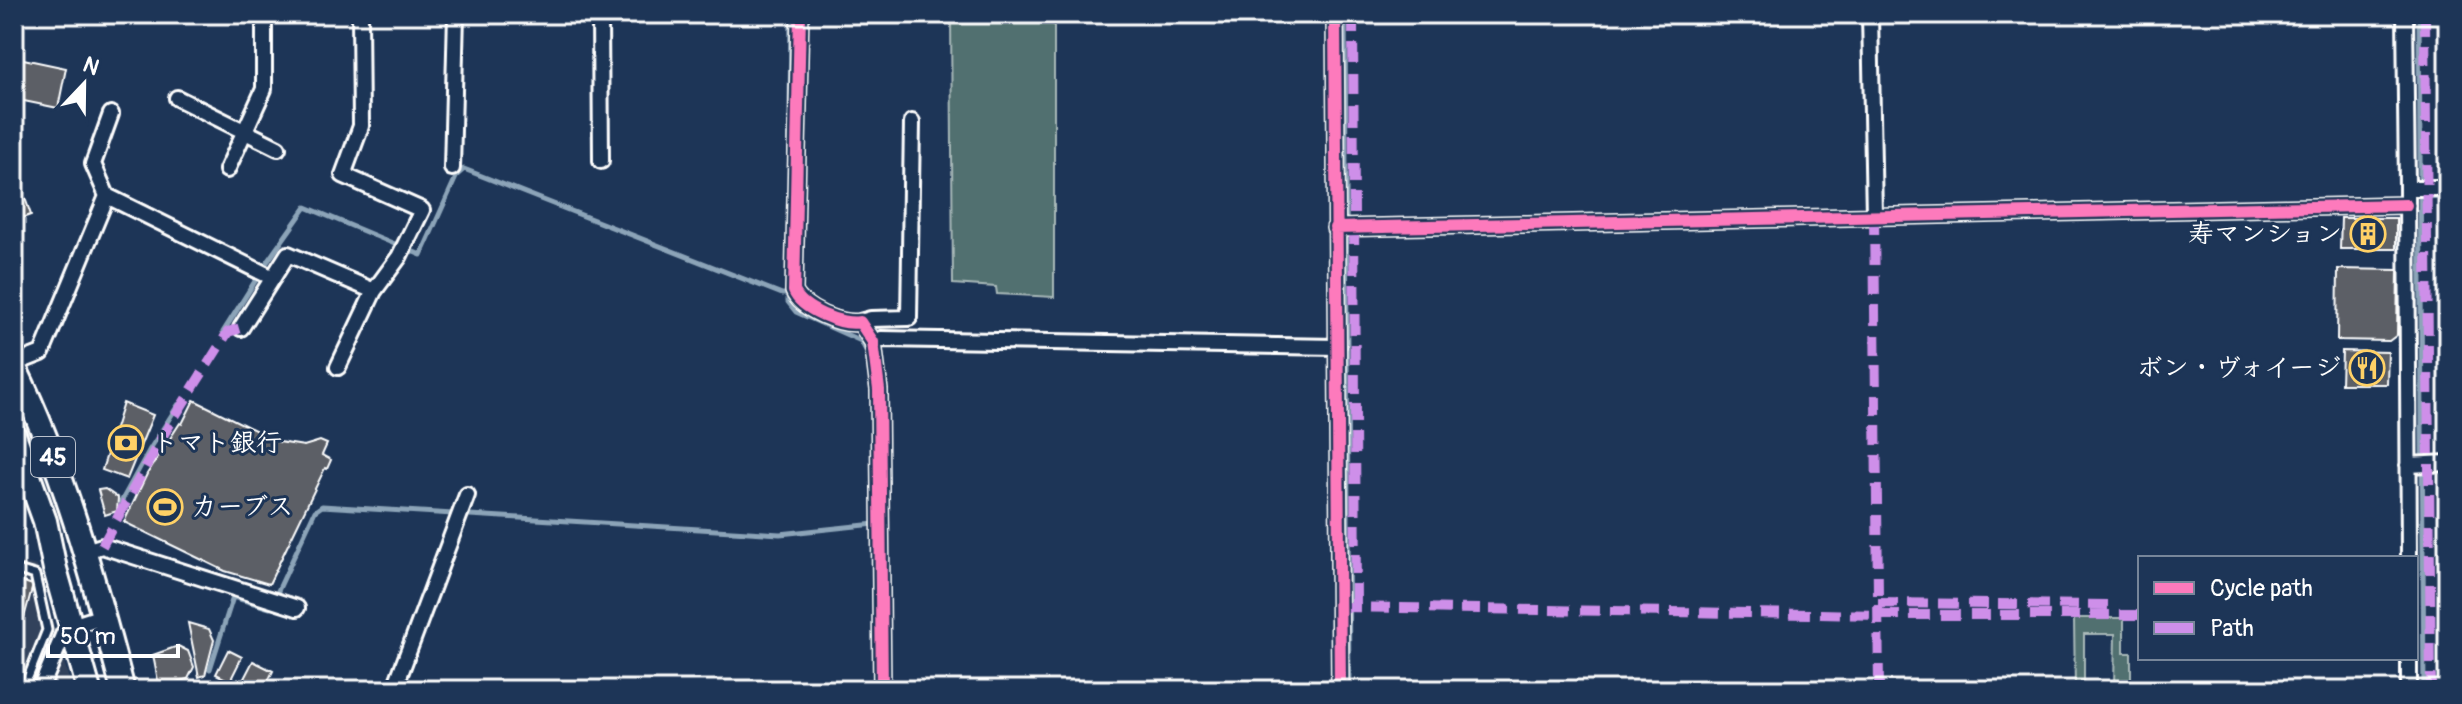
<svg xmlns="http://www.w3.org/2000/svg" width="2462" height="704" viewBox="0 0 2462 704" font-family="Pangolin,'Klee One',sans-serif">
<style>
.built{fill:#30425c}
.grass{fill:#517070;stroke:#a8b8b8;stroke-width:2;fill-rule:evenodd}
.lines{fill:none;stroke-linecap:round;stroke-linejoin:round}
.stream{stroke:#8ca4b8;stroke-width:5}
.building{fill:#5b5f66;stroke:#fff;stroke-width:2}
.lane-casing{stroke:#fff;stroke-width:13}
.street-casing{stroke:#fff;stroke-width:20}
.primary-casing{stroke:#fff;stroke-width:28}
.lane{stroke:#1d3557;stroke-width:7}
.street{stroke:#1d3557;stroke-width:14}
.primary{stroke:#1d3557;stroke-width:22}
.quiet{stroke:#ce8fe9;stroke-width:10;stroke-dasharray:20 10;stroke-linecap:butt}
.cycleway-casing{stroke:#1d3557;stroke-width:17}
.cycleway{stroke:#fd7abc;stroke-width:12}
.labels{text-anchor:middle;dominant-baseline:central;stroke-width:6;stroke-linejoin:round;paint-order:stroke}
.shield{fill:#1d3557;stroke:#bbc2cd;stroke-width:2}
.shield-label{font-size:24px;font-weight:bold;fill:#fff}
.poi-label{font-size:26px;font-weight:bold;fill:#fff;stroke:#1d3557;text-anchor:end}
</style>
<rect width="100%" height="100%" fill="#1d3557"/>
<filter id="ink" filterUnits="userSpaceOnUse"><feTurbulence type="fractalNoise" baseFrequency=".0125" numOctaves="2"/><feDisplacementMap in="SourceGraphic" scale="16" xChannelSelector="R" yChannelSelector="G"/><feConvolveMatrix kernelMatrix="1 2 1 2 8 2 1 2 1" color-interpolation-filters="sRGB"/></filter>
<g filter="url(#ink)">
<path class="built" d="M14,560l23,6 35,124h-58z"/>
<path class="grass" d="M951,14h103v283l-57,-3 -1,-7 -43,-3z
M2074,618h50v35h7v37h-56zM2084,634h31l-1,53h-30z"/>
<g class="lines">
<path class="stream" d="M791,14l-3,288 8,10 65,29 14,-9 11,1
M1345,14l4,676
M2419,14l5,676
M2420,197l28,-1
M223,332l44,-70 39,-55 115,48 36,-80 7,-6 318,125h4
M861,341l9,17
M121,502l29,-53 28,-44
M210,669l23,-72 37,11 45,-97 7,-5 458,28 95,-10"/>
</g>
<path class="building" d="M14,57l52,11 -8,40 -44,-9z
M25,198l6,17 -17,6v-19z
M2341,218h55v31h-56z
M2338,269l60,1 -1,65 -8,6 -52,-1z
M2342,351l46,1 -1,32h-46z
M194,400l85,42 25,4 16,-5 7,3 -5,11 9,5 -4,9 -2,-1 -56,116 -44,-13 -101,-49 23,-48 33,-51 2,1z
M123,403l30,12 -26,64 -25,-9z
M105,489l13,9 -1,13 -12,4 -7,-25z
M14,579l19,6 -19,69z
M188,623l21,6 5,11 -9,35 -6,2z
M178,646l10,5 6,16 -6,12 -29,7 -6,-31z
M228,650l14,7 -12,24 -14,-7z
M253,661l20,10 -9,19h-26z"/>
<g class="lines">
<defs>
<path id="lane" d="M14,569l21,6 12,55 -24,60"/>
<path id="street" d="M600,14l1,147
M800,14l-6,277c7,18 48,35 66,31l13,20 6,48 3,300
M1335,14l5,676
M1870,14l4,201
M2405,14l2,174h41
M177,98l101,50
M452,168l4,-154
M227,170l37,-81v-75
M2407,188l2,370
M107,196l-14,-32 18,-50
M1335,228l1071,-23
M860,322l11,-3 38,-1 3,-196
M241,328l47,-74 86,37
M873,342l8,-3 457,8
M14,364l28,-11 65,-157 166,82
M338,367l36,-76 25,-34 23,-47 -79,-35 18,-49 -1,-112
M2408,465l40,-2
M85,551l17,-5 195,62
M2409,658v32
M40,690l24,-57 8,-7 31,-10
M394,690l73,-195"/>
<path id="primary" d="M14,366c50,103 80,214 109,324
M14,435l31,86 10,48 34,121"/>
</defs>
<use href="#lane" class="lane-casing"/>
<use href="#street" class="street-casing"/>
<use href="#primary" class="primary-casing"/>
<use href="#lane" class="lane"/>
<use href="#street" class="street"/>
<use href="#primary" class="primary"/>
<path class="quiet" d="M1353,14l3,593
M2425,14l6,676
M1874,215l5,475
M102,546l60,-109 66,-105 13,-4
M1878,603l240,2
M1340,607l539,8h261"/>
<defs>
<path id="cycleway" d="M800,14l-6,277c7,18 48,35 66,31l13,20 6,48 3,300
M1335,14l5,676
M1335,228l1071,-23"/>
</defs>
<use href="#cycleway" class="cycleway-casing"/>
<use href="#cycleway" class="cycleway"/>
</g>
</g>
<defs>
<symbol id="building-ring" viewBox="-11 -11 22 22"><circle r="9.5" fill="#1d3557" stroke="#ffd166" stroke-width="1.5"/><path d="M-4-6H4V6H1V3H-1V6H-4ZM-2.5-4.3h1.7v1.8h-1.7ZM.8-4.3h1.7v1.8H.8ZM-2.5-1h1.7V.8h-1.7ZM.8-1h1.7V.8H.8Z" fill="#ffd166"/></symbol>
<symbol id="restaurant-ring" viewBox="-11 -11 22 22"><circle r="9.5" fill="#1d3557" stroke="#ffd166" stroke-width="1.5"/><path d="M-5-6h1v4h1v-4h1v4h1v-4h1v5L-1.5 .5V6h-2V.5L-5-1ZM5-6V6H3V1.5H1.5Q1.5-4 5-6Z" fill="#ffd166"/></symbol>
<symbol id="bank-ring" viewBox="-11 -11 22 22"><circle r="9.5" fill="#1d3557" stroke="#ffd166" stroke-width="1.5"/><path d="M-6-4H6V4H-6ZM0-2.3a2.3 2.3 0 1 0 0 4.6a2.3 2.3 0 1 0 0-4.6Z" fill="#ffd166"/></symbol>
<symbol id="stadium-ring" viewBox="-11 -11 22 22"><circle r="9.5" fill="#1d3557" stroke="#ffd166" stroke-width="1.5"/><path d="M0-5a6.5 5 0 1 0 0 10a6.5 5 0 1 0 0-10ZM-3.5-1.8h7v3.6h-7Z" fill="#ffd166"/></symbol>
</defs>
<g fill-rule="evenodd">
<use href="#building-ring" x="2348" y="214" width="40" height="40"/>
<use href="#restaurant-ring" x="2347" y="348" width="40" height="40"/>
<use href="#bank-ring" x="106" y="423" width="40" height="40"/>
<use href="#stadium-ring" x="145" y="487" width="40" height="40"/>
</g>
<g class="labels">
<rect class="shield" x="31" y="437" width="44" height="40" rx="6"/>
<g class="shield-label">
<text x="53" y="457">45</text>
</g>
<g class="poi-label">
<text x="2342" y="234">寿マンション</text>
<text x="2341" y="368">ボン・ヴォイージ</text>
<text x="152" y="443" text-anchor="start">トマト銀行</text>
<text x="191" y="507" text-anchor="start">カーブス</text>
</g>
</g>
<rect width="2462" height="704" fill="none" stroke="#1d3557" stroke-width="48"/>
<rect x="24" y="24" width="2414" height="656" fill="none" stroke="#fff" stroke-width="3" filter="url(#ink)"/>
<rect x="2138" y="556" width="280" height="104" fill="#1d3557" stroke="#77869a" stroke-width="2"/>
<rect x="2154" y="582" width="40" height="12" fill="#fd7abc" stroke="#77869a" stroke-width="2"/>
<text x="2210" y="596" font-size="24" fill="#ffffff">Cycle path</text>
<rect x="2154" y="622" width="40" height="12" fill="#ce8fe9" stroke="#77869a" stroke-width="2"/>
<text x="2210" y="636" font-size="24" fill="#ffffff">Path</text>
<g transform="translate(84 84) rotate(22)" stroke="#1d3557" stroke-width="6" paint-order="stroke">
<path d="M0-6L14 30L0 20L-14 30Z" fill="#ffffff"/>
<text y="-12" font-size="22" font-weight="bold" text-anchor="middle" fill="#ffffff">N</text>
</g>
<path d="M48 644v12h130v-12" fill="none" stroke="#ffffff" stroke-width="4"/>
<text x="60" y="644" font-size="24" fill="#ffffff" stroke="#1d3557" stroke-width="6" paint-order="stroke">50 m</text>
</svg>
